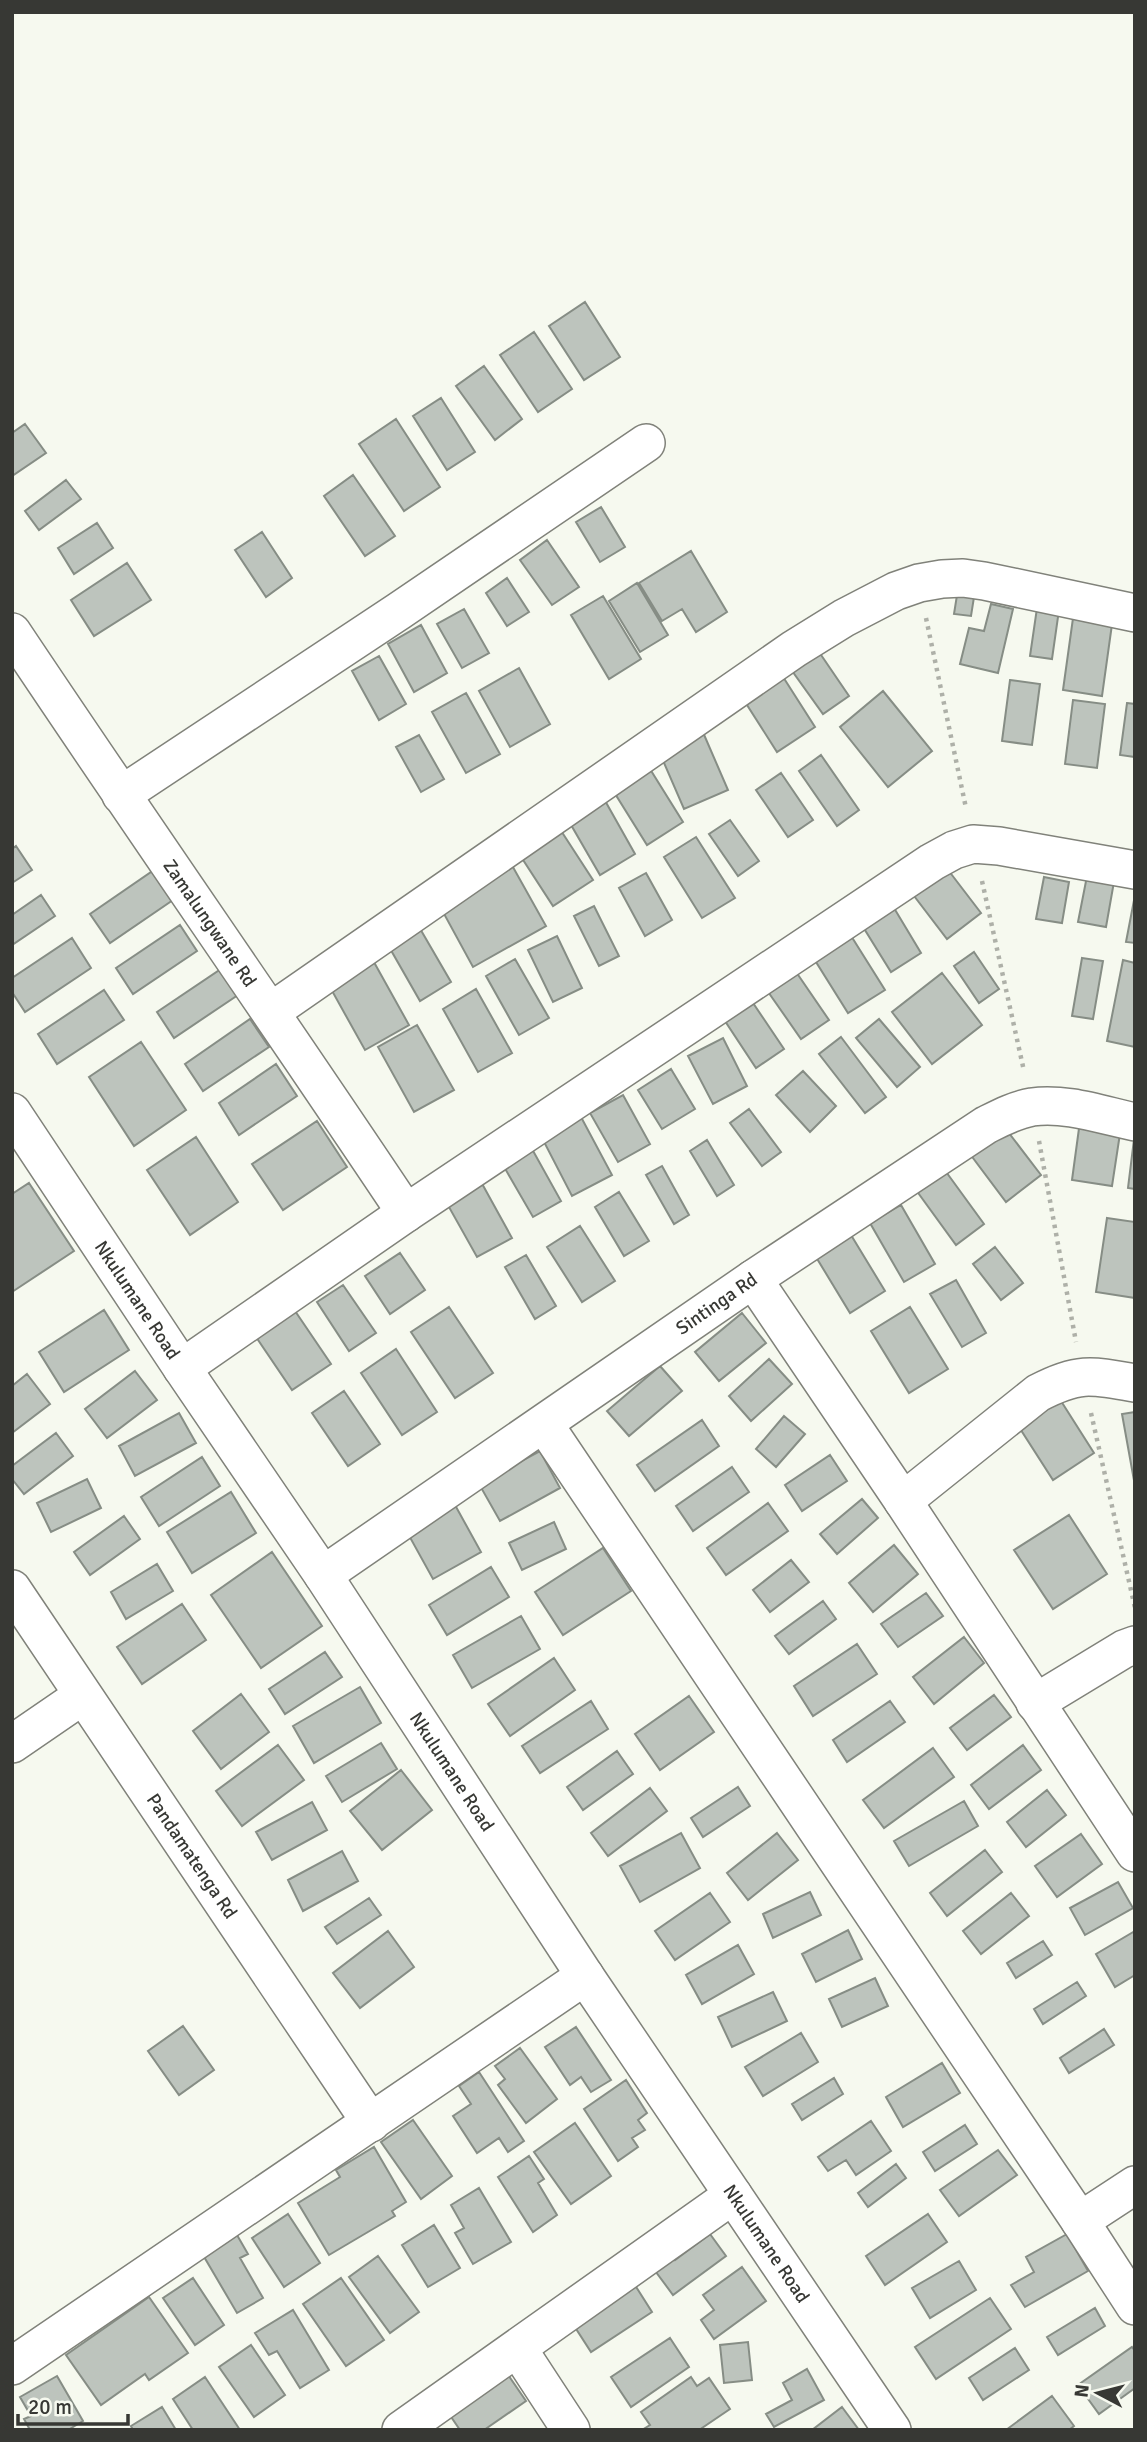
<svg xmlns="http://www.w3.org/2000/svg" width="1147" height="2442" viewBox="0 0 1147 2442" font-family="Signika,sans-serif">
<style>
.building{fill:#bdc4bd;stroke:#868d85;stroke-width:2}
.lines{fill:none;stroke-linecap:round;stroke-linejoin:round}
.street-casing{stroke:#80827a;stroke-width:40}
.path{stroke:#aeb0a8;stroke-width:4.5;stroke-dasharray:3.5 5;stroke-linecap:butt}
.street{stroke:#fff;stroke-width:37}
.labels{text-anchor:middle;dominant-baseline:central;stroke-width:6;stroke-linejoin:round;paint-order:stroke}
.street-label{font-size:19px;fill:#373834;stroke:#f6f9ef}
</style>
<rect width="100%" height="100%" fill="#f6f9ef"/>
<path class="building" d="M585,302l35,55 -36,23 -35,-54z
M534,332l38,57 -34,23 -38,-57z
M484,366l38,53 -27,21 -39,-54z
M441,398l34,54 -28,18 -34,-54z
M396,419l44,68 -36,24 -45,-67z
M25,424l21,29 -34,23v-43z
M353,475l42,61 -30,20 -41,-60z
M66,480l15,19 -42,31 -14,-19z
M601,507l24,40 -25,15 -24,-40z
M97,523l16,25 -39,26 -16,-26z
M262,532l30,46 -26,19 -31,-47z
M547,540l32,47 -27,18 -32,-45z
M691,551l36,61 -31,20 -14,-23 -20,12 -23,-38z
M127,563l24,37 -57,36 -23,-36z
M507,578l22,34 -22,14 -21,-33z
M637,583l31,52 -28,17 -31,-51z
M957,595l17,2 -3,19 -17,-2z
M603,596l38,63 -32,20 -38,-64z
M991,604l22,5 -15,64 -38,-9 9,-36 15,3z
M1037,608l22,2 -7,49 -22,-3z
M464,609l25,44 -27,15 -25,-44z
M1074,611l39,6 -11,79 -39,-6z
M421,625l26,48 -33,19 -26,-48z
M817,649l32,47 -26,18 -33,-46z
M379,656l27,48 -27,16 -27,-49z
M519,668l31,56 -40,23 -31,-56z
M778,669l37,58 -38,25 -37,-58z
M1010,680l30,4 -8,61 -30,-4z
M883,691l49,60 -44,36 -48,-60z
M466,693l34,61 -34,19 -34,-61z
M1073,700l32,4 -8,64 -32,-4z
M1127,703l8,1v53l-15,-2z
M702,730l26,60 -44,19 -26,-60z
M419,735l25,44 -23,13 -25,-45z
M821,755l38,55 -22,16 -38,-55z
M645,761l38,61 -36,23 -38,-61z
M781,773l32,47 -25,17 -32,-47z
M599,790l36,64 -35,21 -37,-64z
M730,820l29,41 -21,15 -29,-42z
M556,823l37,57 -40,26 -37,-57z
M696,837l39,61 -33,20 -38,-61z
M16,846l16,24 -20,13v-34z
M509,860l37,66 -73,41 -36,-66z
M942,862l39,51 -34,26 -39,-51z
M154,870l19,30 -63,43 -20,-29z
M1088,871l27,5 -9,51 -28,-5z
M646,873l26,47 -27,16 -26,-48z
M1044,877l25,5 -7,41 -26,-4z
M41,895l14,21 -43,29v-30z
M1135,895v48l-9,-1z
M891,903l30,50 -30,19 -31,-50z
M594,906l25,50 -20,10 -25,-50z
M415,920l36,62 -31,19 -36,-63z
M180,925l17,26 -64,43 -17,-26z
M848,931l37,59 -37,23 -37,-59z
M557,936l25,52 -29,14 -25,-52z
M72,938l19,30 -66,44 -13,-20v-14z
M974,952l25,37 -20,14 -25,-37z
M370,955l39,70 -44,25 -39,-70z
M1082,958l21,3 -10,58 -21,-3z
M515,959l34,59 -30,17 -33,-59z
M1123,960l12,3v84l-28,-6z
M792,966l37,54 -28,19 -37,-53z
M221,969l17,26 -64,43 -17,-26z
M942,973l40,52 -50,39 -40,-52z
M476,989l36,64 -34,19 -35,-63z
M104,990l20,30 -67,44 -19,-30z
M749,997l35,52 -28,19 -35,-53z
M250,1019l19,28 -66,44 -18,-27z
M879,1019l41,48 -23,20 -41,-49z
M417,1025l37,65 -40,22 -36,-65z
M841,1037l45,60 -21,16 -46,-59z
M723,1038l24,48 -34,18 -25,-48z
M141,1042l45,68 -52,36 -45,-69z
M276,1064l21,32 -58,39 -20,-32z
M671,1069l24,40 -33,20 -24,-39z
M803,1071l33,35 -26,26 -34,-37z
M623,1095l27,49 -32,18 -28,-49z
M749,1109l32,43 -19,14 -32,-43z
M581,1117l31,58 -40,21 -30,-58z
M999,1120l42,55 -35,27 -42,-56z
M317,1121l30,46 -64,43 -31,-46z
M1080,1121l41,6 -9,59 -40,-6z
M1135,1131v58l-7,-1z
M196,1137l42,65 -48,33 -43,-65z
M707,1140l27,45 -17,11 -27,-45z
M532,1149l29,52 -28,16 -30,-52z
M662,1166l27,49 -15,9 -28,-49z
M944,1169l40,55 -28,21 -40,-55z
M480,1180l32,58 -35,19 -32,-57z
M29,1183l45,68 -62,41v-98z
M619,1192l30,49 -25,15 -29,-49z
M901,1205l34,59 -31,18 -34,-59z
M1107,1218l28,4v76l-39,-6z
M580,1226l35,55 -33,21 -35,-55z
M851,1235l34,56 -35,22 -34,-56z
M995,1247l28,36 -22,17 -28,-36z
M400,1253l25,37 -35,24 -25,-38z
M526,1255l30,51 -21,13 -30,-52z
M956,1280l30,53 -24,14 -32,-53z
M343,1285l33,48 -27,18 -32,-49z
M291,1305l40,59 -39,26 -40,-59z
M449,1307l44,66 -38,25 -44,-66z
M910,1307l38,62 -39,24 -38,-62z
M104,1310l25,40 -65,42 -25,-40z
M742,1313l24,30 -47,38 -24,-29z
M396,1349l41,63 -35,23 -41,-62z
M769,1359l23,25 -41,37 -22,-25z
M660,1366l22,25 -53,45 -22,-25z
M135,1371l22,29 -50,38 -22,-29z
M27,1374l23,30 -38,29v-47z
M344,1391l36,53 -32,22 -36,-53z
M1061,1401l33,52 -41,27 -34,-53z
M1135,1412v74l-13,-72z
M179,1413l17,30 -61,33 -16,-30z
M784,1416l21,18 -29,33 -20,-18z
M702,1420l17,26 -64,45 -18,-26z
M56,1433l17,23 -49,38 -12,-15v-13z
M540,1451l20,37 -60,33 -21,-37z
M830,1455l17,26 -45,30 -17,-26z
M202,1457l18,29 -61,40 -18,-29z
M732,1467l17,25 -56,39 -17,-25z
M87,1479l14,29 -50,24 -14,-29z
M231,1492l25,41 -64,40 -25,-41z
M862,1499l16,19 -41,36 -17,-20z
M768,1503l20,28 -62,44 -19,-27z
M455,1505l26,47 -48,27 -26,-47z
M1069,1515l38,59 -54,35 -39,-59z
M124,1516l16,23 -50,36 -16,-23z
M554,1522l12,27 -44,21 -13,-27z
M894,1545l24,29 -45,38 -24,-29z
M603,1548l28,43 -68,44 -28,-43z
M272,1552l50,74 -61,42 -50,-73z
M791,1560l18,22 -39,30 -17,-22z
M157,1564l16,27 -47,28 -15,-27z
M491,1567l18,30 -62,38 -18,-30z
M926,1593l17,23 -45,31 -17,-23z
M823,1601l13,18 -47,35 -14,-18z
M182,1604l24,36 -64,44 -25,-37z
M521,1616l19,33 -68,39 -19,-33z
M964,1637l20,26 -50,41 -21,-27z
M857,1644l20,30 -64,42 -19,-30z
M325,1652l17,25 -57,37 -16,-25z
M554,1658l21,32 -65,46 -22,-32z
M360,1687l21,36 -67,40 -21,-37z
M241,1694l28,38 -48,37 -28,-38z
M994,1695l17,22 -44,33 -17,-22z
M689,1696l25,36 -54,38 -25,-36z
M591,1701l17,28 -68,44 -18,-27z
M890,1701l15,21 -58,40 -14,-22z
M381,1743l16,26 -55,33 -16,-26z
M278,1745l26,35 -62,46 -26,-35z
M1023,1745l18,25 -52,39 -18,-24z
M933,1748l21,29 -70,51 -21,-28z
M617,1751l16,23 -50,36 -16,-23z
M401,1770l31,40 -50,40 -32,-39z
M738,1787l12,19 -47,31 -12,-19z
M650,1788l17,23 -59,45 -17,-23z
M1047,1790l19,25 -40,32 -19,-25z
M964,1801l14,25 -69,40 -15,-25z
M312,1802l15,28 -55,30 -16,-28z
M681,1833l19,35 -60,34 -20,-36z
M777,1833l21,27 -50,40 -21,-27z
M1081,1834l21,30 -45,33 -22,-31z
M985,1850l17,22 -55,44 -17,-23z
M342,1851l16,30 -55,30 -15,-31z
M1118,1882l15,26 -48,27 -15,-27z
M810,1892l11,23 -48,23 -10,-24z
M710,1893l20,29 -55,38 -20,-29z
M1011,1893l18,23 -48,38 -18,-23z
M369,1898l12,17 -44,29 -12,-17z
M848,1930l14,29 -46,23 -14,-28z
M388,1931l26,36 -54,41 -27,-35z
M1135,1931v44l-20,12 -19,-33z
M1043,1941l9,14 -36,23 -9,-15z
M738,1945l16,29 -52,30 -16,-29z
M875,1978l13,28 -46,21 -13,-28z
M1077,1982l9,14 -43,28 -9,-15z
M773,1992l14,29 -55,26 -14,-30z
M183,2026l31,44 -35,25 -31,-44z
M576,2027l35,53 -20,12 -10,-15 -11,8 -25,-38z
M1104,2029l10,16 -45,28 -9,-15z
M801,2033l17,29 -55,34 -18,-29z
M520,2048l37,51 -31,24 -28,-38 7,-6 -10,-13z
M942,2063l18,30 -57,34 -17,-30z
M479,2072l45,69 -16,11 -9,-14 -22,15 -24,-37 18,-12 -12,-18z
M834,2078l9,16 -41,26 -10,-16z
M626,2080l21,33 -9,7 7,10 -13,8 6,9 -20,14 -34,-52z
M413,2120l39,56 -31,23 -40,-57z
M871,2121l20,30 -35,24 -10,-15 -18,11 -10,-14z
M575,2123l36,53 -40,28 -37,-52z
M965,2125l12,19 -42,27 -12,-19z
M374,2147l32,55 -14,9 3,5 -66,39 -31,-52 42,-26 -4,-7z
M998,2150l19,25 -58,41 -19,-26z
M529,2156l15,23 -6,4 19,32 -24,17 -35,-55z
M896,2164l10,14 -38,29 -10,-14z
M479,2188l32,54 -38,22 -18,-31 9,-5 -13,-23z
M288,2214l32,49 -36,24 -32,-49z
M928,2214l19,28 -62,43 -19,-29z
M434,2225l26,43 -32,19 -26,-42z
M710,2234l16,22 -53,39 -23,-31 18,-13 7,9z
M1067,2234l21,37 -63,36 -14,-22 23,-13 -8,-15z
M237,2235l11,19 -8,4 23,40 -26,15 -34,-58z
M378,2256l41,56 -29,21 -41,-56z
M959,2261l17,29 -46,28 -18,-30z
M742,2267l24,34 -52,38 -13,-19 13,-10 -11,-15z
M193,2278l31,47 -29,20 -32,-47z
M341,2278l43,62 -38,26 -43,-62z
M633,2282l19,30 -61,40 -20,-31z
M149,2297l39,56 -39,27 -4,-6 -44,31 -35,-50z
M990,2298l21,31 -75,50 -21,-32z
M1095,2308l10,18 -47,29 -11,-18z
M293,2310l36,60 -29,18 -23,-37 -8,4 -14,-22z
M670,2338l19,29 -58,40 -20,-30z
M748,2342l4,38 -28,3 -4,-38z
M251,2345l34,50 -31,22 -35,-50z
M1132,2347l3,4v37l-36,26 -21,-29z
M1015,2348l14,22 -46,30 -14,-22z
M502,2366l24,35 -42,29h-24l-17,-25z
M807,2369l17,31 -50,27 -8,-13 26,-14 -9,-17z
M57,2376l26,45 -15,9h-38l-6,-11 7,-3 -11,-19z
M205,2377l35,53h-47l-20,-31z
M691,2377l6,9 12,-8 21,31 -31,21h-57l8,-5 -9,-13z
M1052,2396l22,30 -5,4h-63z
M162,2407l14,23h-43l-2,-4z
M842,2407l17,23h-47z"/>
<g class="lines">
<defs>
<g id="street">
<path id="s1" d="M12,632c130,195 264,386 394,581"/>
<path d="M121,795l278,-184 247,-168"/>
<path d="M272,1011l522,-362 50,-31 52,-27 23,-8 23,-4 21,-1 21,3 151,32"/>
<path id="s2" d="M12,1112l170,256 141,207 262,401 307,454"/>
<path d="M753,1279l150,222 232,352"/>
<path d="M182,1368l224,-155 526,-351 22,-12 19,-6 26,2 136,24"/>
<path d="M544,1424l536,797 55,85"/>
<path d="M903,1501l135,-108c40,-21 53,-18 97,-10"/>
<path id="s3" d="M323,1575l430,-296 233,-154c14,-7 29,-15 46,-18 33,-5 70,8 103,15"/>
<path id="s4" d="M12,1589l359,534"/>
<path d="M1035,1703l89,-54 11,-4"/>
<path d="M12,1744l70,-48"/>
<path d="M1080,2221l55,-36"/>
<path d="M518,2349l53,81"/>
<path d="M12,2366l573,-390"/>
<path d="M401,2430l332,-235"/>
</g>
</defs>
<use href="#street" class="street-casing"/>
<path class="path" d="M926,618l40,190
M982,881l42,190
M1039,1141l37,201
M1091,1413l44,195"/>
<use href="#street" class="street"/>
</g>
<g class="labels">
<g class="street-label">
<text stroke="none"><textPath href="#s1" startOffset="352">Zamalungwane Rd</textPath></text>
<text stroke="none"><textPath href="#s2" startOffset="226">Nkulumane Road</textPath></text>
<text stroke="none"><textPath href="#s3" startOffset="478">Sintinga Rd</textPath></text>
<text stroke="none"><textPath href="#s2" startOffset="793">Nkulumane Road</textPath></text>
<text stroke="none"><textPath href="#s4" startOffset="322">Pandamatenga Rd</textPath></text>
<text stroke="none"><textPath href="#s2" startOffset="1360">Nkulumane Road</textPath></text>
</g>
</g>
<rect width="1147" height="2442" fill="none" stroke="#373834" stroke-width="28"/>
<g transform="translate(1098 2393) rotate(277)" stroke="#f6f9ef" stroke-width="5" paint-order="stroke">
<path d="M0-5L12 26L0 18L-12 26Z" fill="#373834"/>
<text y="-10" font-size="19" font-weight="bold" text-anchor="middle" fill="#373834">N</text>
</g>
<path d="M18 2414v10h110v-10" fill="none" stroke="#373834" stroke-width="3.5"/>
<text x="28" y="2414" font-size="21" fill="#373834" stroke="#f6f9ef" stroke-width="5" paint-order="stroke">20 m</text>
</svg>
